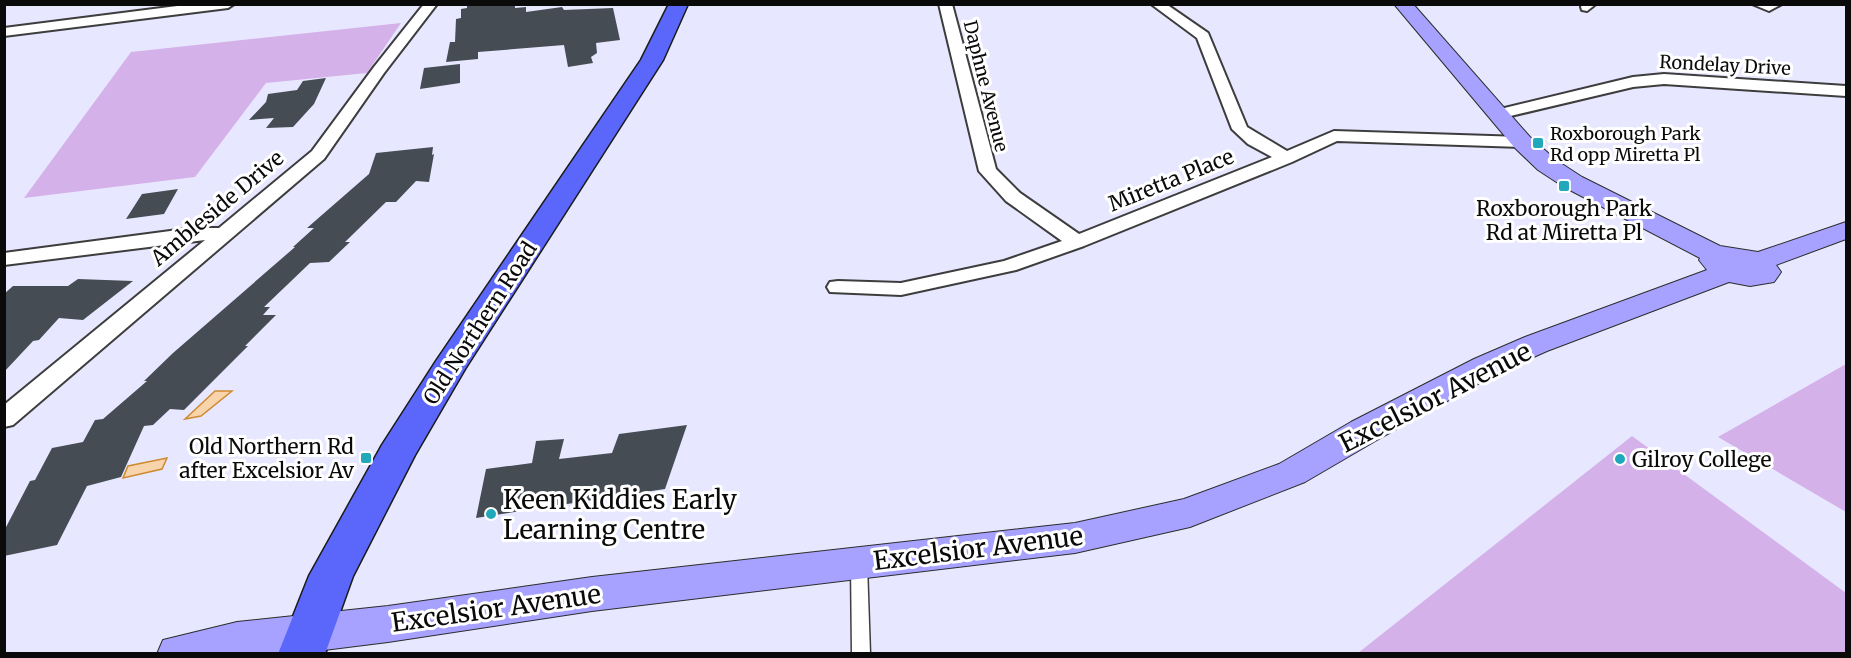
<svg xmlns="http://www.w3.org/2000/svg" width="1851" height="658" viewBox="0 0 1851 658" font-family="Merriweather,serif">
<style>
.green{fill:#d5b1e9}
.water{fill:#f7d4ab;stroke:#cf8a31;stroke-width:1.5}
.building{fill:#464c53}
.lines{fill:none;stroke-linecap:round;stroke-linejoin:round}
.lane-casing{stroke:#3d3d3d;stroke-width:3}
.street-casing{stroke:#3d3d3d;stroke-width:4}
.secondary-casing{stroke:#2c2c2c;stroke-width:2}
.primary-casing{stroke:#1b1b1b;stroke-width:3}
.lane{fill:#fff;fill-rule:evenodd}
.street{fill:#fff;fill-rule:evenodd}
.secondary{fill:#a7a2ff;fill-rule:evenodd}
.primary{fill:#5b67fb;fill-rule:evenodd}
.poi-dot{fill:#21a9bb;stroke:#fff;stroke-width:2}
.labels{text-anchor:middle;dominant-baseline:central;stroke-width:6;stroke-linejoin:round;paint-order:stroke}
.far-street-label{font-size:18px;fill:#0a0a0a;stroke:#fff}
.far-poi-label{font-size:18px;fill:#0a0a0a;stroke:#fff;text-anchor:start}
.street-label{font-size:21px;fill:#0a0a0a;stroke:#fff}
.poi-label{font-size:21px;fill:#0a0a0a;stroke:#fff}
.near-street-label{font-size:26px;fill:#0a0a0a;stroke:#fff}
.near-poi-label{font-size:26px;fill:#0a0a0a;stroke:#fff;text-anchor:start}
</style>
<rect width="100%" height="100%" fill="#e7e8ff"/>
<path class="green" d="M401,23l-34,50 -101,10 -71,94 -171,21 107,-146z
M1846,364v148l-128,-75z
M1632,436l214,157v60h-488z"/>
<path class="water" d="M215,391h17l-31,25 -16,3z
M167,458l-5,11 -39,9 5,-12z"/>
<path class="building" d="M467,4h48v4l11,-1v5l36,-5 2,3 49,-2 7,32 -24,3 1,10 -6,4 2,6 -25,4 -4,-22 -86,7v7l-32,3 4,-20h5l1,-23 5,-1v-9l6,-1z
M460,64v19l-40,6 4,-21z
M326,78l-12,26 -21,23 -27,1 8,-10 -25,2 17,-18 2,-8 29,-4 6,-9z
M433,147l-1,8 2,-1 -5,28 -13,-1 -20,21h-10l-41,40h5l-21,20 -19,1 -46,44h6l-7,8h13l-31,31h3l-64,64 -14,-1 -17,16 -9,1 -23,51 -34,9 -30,59 -53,11v-25l26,-50 5,-1 17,-32 31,-6 12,-22 8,-1 44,-38h-3l29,-28 122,-106h-2l21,-19h-7l62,-54 7,-21z
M178,189l-14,25 -38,5 16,-25z
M78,279l55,2 -50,39 -24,-2 -20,22 -6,1 -29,31v-78l9,-8h55z
M687,425l-22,64 -189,29 10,-49 46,-6 4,-22 28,-2 -5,20 53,-6 7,-19z"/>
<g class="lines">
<defs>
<path id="lane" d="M859,558l6,2 2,4 3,90h-18l-1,-90 2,-4z"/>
<path id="street" d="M193,4h41l-6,4 -224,28v-8z
M424,4h13l-53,69 -60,86 -311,266 -9,2v-22l201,-165 -201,25v-12l189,-25h26l93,-77 62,-84z
M939,4h13l44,165 24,24 59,41 193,-77 -24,-13 -16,-15 -35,-91 -46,-34h15l42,29 39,94 40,24 47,-20 188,6 6,1 2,4 -2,4 -6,1 -185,-6 -45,21 -208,84 -68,24 -115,25 -71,-3 -3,-5 3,-5 8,-1 63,2 103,-22 58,-20 -56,-40 -27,-30z
M1582,4h14l-9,7 -5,-1 -1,-3z
M1752,4h30l-13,7z
M1664,74l182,12v10l-182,-12 -31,3 -135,32 -8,-5 2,-3 141,-34z"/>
<path id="secondary" d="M1394,4h19l117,133 26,23 26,17 138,69 38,6 88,-30v17l-70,26 5,7 -7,10 -24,4 -21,-4 -182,69 -49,22 -121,67 -72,42 -115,45 -115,26 -483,58 -204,31 -96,12h-135l6,-14 74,-18 151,-16 204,-29 483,-54 109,-24 95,-35 72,-42 123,-63 51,-22 182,-67 -8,-10 1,-2 -136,-71 -26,-17 -24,-23z"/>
<path id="primary" d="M669,4h19l-25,56 -198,309 -50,86 -62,121 -28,78h-47l31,-78 73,-131 54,-84 205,-301z"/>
</defs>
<use href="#lane" class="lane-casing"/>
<use href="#street" class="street-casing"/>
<use href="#secondary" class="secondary-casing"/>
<use href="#primary" class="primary-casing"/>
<use href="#lane" class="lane"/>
<use href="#street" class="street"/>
<use href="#secondary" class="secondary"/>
<use href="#primary" class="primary"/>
</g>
<g class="poi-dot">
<rect x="1532" y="137" width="12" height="12" rx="3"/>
<rect x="1558" y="180" width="12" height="12" rx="3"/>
<rect x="360" y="452" width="12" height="12" rx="3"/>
<circle cx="1620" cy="459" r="6"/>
<circle cx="491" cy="514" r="6"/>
</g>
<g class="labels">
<g class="far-street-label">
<text transform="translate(1725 65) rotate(3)">Rondelay Drive</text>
<text transform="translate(986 86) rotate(76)">Daphne Avenue</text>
</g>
<g class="far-poi-label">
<text x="1550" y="133">Roxborough Park<tspan x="1550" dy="21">Rd opp Miretta Pl</tspan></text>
</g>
<g class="street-label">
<text transform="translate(1171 180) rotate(-22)">Miretta Place</text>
<text transform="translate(217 208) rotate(-40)">Ambleside Drive</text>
<text transform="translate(480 323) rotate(-57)">Old Northern Road</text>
</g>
<g class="poi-label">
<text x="1564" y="208">Roxborough Park<tspan x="1564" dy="24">Rd at Miretta Pl</tspan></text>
<text x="354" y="446" text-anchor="end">Old Northern Rd<tspan x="354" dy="24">after Excelsior Av</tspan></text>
<text x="1632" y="459" text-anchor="start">Gilroy College</text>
</g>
<g class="near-street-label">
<text transform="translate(1435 397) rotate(-27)">Excelsior Avenue</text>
<text transform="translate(978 548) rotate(-7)">Excelsior Avenue</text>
<text transform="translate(496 608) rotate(-8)">Excelsior Avenue</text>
</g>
<g class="near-poi-label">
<text x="503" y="499">Keen Kiddies Early<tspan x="503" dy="30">Learning Centre</tspan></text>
</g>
</g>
<rect width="1851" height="658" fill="none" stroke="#0a0a0a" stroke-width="12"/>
</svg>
